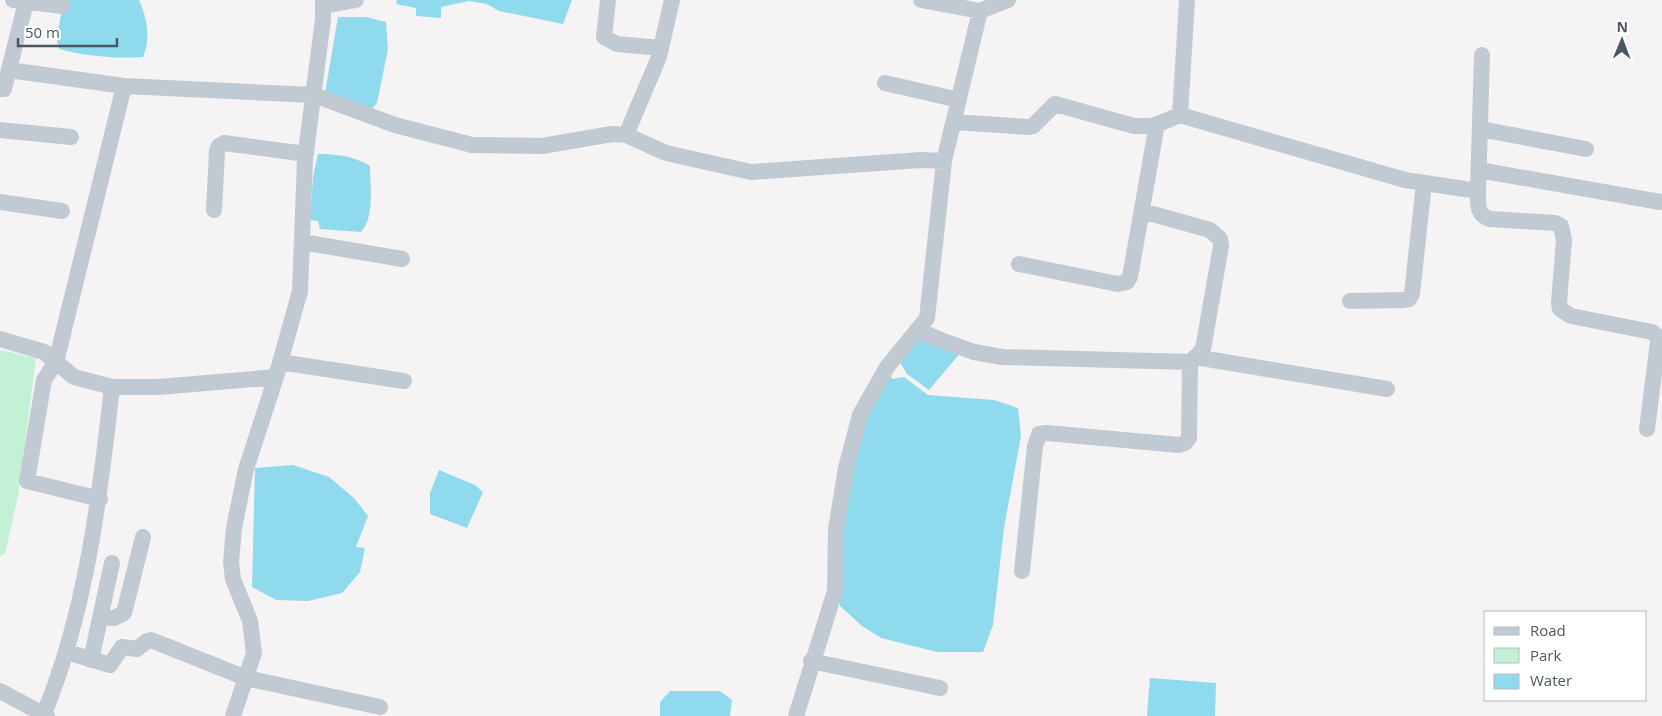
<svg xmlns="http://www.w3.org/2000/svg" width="1662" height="716" viewBox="0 0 1662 716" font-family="'Open Sans',sans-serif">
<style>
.green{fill:#c3f1d5}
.water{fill:#90daee}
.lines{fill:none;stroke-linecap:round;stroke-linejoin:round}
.minor{stroke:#c1cad2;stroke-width:16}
</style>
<rect width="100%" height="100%" fill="#f5f3f3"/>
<path class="green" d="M0,350l36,8 -18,138 -13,58 -5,2z"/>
<path class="water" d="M63,0h76c8,17 12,39 4,57 -27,2 -58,-1 -84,-8l-2,-9z
M397,0h175l-9,24 -64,-13 -12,-7 -18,-3 -28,6v11l-25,-2v-8l-20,-4z
M338,17h28l20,5 2,27 -11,54 -10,12 -42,-22z
M318,154c19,0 36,2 52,12 0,19 5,51 -9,66l-41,-3 -2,-8 -8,-1 3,-43z
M929,326l25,12 8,13 -33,39 -22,-16 -7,-12z
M890,376l3,3 11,-2 24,18 66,5 24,8 3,28 -17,92 -11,97 -10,27h-46l-56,-14 -19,-12 -22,-20 -4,-54 24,-137z
M293,465l36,12 25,21 14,18 -12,31 9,1 -5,24 -18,21 -34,8 -32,-1 -24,-13 3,-119z
M439,470l36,15 8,7 -16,36 -37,-14v-21z
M1150,678l66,5 -1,33h-68z
M670,691h50l12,9 -2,16h-70v-14z"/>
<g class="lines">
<path class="minor" d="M13,0l49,6v-6
M608,0l-4,37 13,7 44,4
M921,0l59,11 28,-11
M324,6l32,-6
M1482,55l-4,136c0,12 -2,24 12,28l65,4 6,3 3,14 -5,63 1,6 11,7 81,16 5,4 1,6 -11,87
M9,70l115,16 190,9 81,30 77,20 70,1 70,-12 14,1 40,18 85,19 170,-12 23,1
M885,83l74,17
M0,89h4l22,-87
M1180,115l7,-115
M954,122l74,5 5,-1 22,-22 79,22h19l27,-11 225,65 73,11
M1480,129l106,20
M0,130l71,7
M626,135l33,-78 13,-57
M1479,170l181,32
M0,202l62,9
M214,210l3,-59 2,-5 5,-3 82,11
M302,242l100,17
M1019,264l99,20 9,-2 3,-5 27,-153
M1350,301l53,-1 6,-1 3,-5 12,-111
M916,331l58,21 28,5 189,5
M0,339l44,13 30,25 38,10h47l117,-10
M1195,357l192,32
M280,362l124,19
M100,499l-73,-18 17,-101 12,-18 68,-276
M1022,571l13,-125 4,-12 8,-1 132,12 6,-2 4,-5 1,-70 1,-6 12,-13 18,-103 -1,-7 -10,-9 -68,-19
M101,617l13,1 10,-5 19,-76
M67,652l43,13 12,-18 15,2 10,-8 4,-1 95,38 134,29
M91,660l21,-97
M811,661l129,27
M0,691l47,25
M43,716c43,-102 57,-220 69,-329
M233,716l21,-63 -4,-32 -17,-42 -2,-17 3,-34 12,-59 30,-92 24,-86 5,-131 18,-141v-19
M796,716l39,-125 1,-62 10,-61 14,-53 27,-48 40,-49 17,-157 36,-150"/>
</g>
<rect x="1484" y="611" width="162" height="90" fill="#ffffff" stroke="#b7bbc0"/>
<rect x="1494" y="627" width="25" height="8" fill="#c1cad2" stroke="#b7bbc0"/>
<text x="1530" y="636" font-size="15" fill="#4a5661">Road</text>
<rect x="1494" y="648" width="25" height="15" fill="#c3f1d5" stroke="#b7bbc0"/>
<text x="1530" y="661" font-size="15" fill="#4a5661">Park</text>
<rect x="1494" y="674" width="25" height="15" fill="#90daee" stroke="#b7bbc0"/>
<text x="1530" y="686" font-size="15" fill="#4a5661">Water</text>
<g transform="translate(1622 40) rotate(1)" stroke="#ffffff" stroke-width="4" paint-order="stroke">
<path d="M0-4L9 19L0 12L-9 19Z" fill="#4a5661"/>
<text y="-8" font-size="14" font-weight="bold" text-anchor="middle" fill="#4a5661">N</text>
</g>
<path d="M18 38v8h99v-8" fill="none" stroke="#4a5661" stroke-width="2.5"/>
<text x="25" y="38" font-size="15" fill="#4a5661" stroke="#ffffff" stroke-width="4" paint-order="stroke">50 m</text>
</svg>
